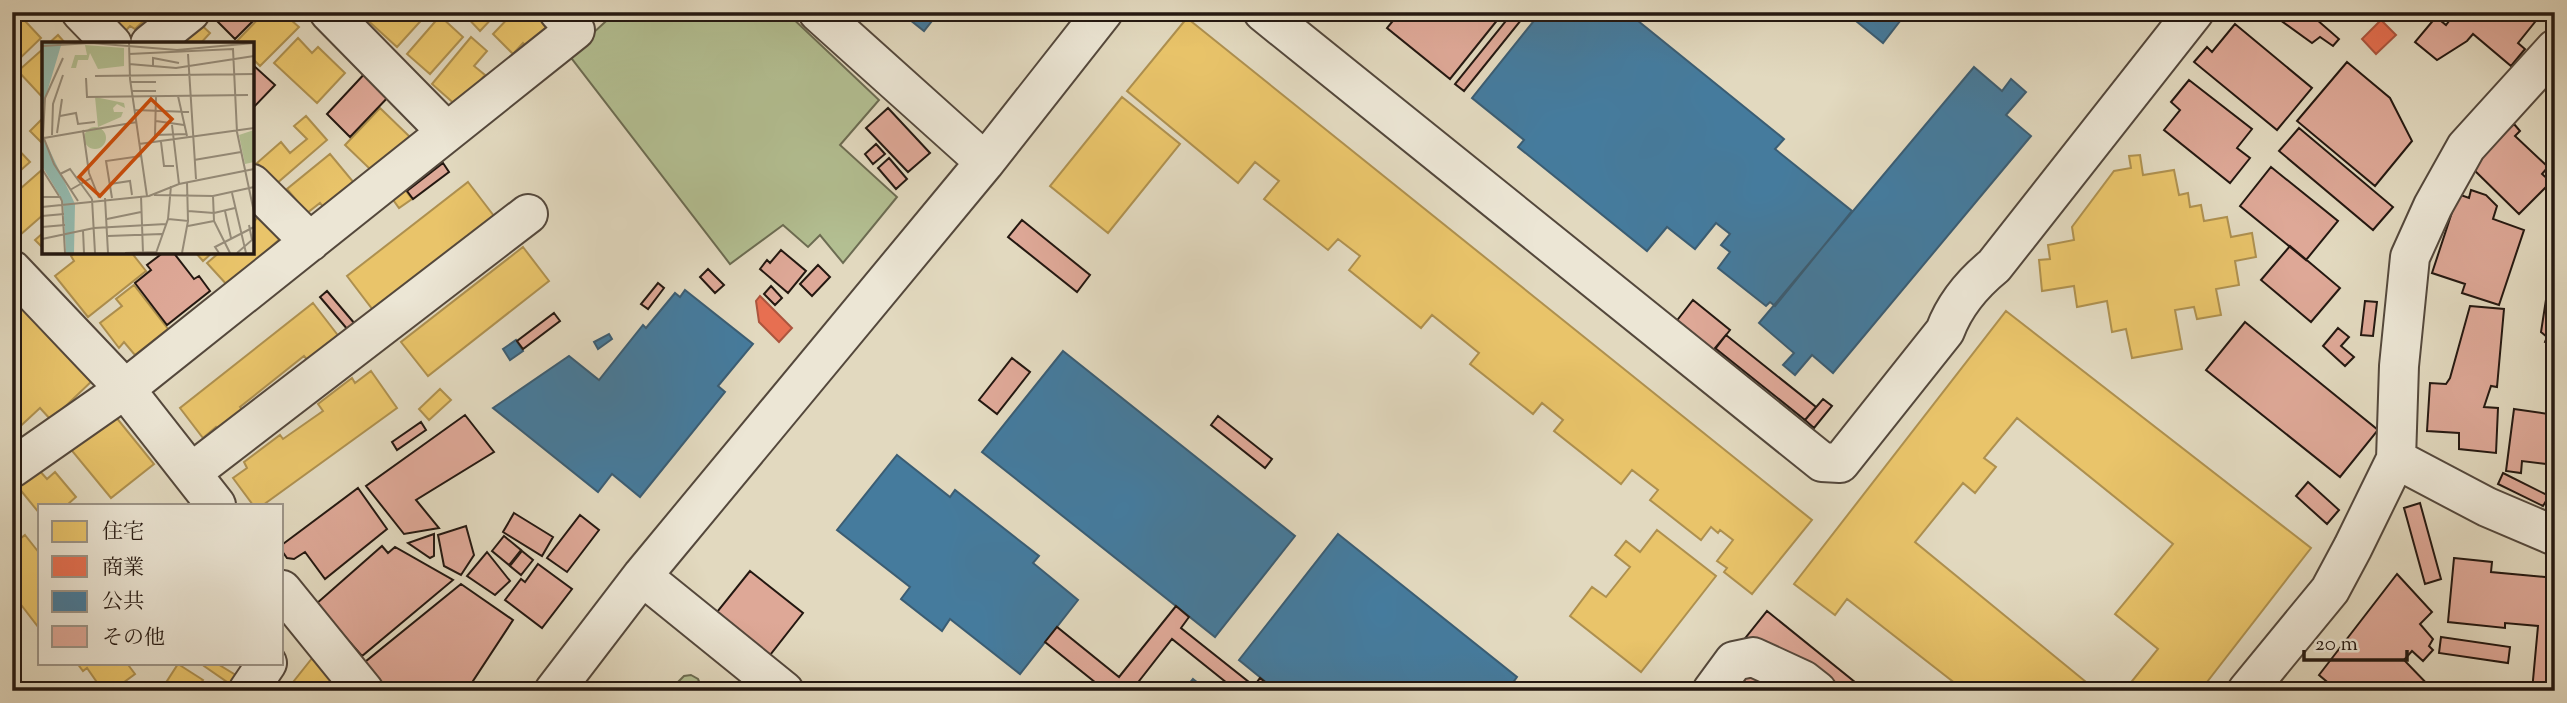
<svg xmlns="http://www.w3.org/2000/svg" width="2567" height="703" viewBox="0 0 2567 703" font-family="'Sorts Mill Goudy','Noto Serif JP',serif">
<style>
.green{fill:#b3bf92;stroke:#6c6c52;stroke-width:2}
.homes{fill:#e9c46a;stroke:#ae904f;stroke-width:2}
.shops{fill:#e76f51;stroke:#ac553e;stroke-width:2}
.public{fill:#457b9d;stroke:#3b5d73;stroke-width:2}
.building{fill:#dea897;stroke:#241811;stroke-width:2}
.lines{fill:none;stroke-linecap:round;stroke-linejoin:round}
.minor-casing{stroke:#54483c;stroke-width:42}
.minor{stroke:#ece6d5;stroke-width:38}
.inset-road{fill:none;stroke:#968c79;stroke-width:2}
.view{fill:#cb4f0d;fill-opacity:0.15;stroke:#cb4f0d;stroke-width:3.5}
.inset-edge{fill:none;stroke:#241811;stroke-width:3.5}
</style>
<rect width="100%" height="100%" fill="#e2d9bf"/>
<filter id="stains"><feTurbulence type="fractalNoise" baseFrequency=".00286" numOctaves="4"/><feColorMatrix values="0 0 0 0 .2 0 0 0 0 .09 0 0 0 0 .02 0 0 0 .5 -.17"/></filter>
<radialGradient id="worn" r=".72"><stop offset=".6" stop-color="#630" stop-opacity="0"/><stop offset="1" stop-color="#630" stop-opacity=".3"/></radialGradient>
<path class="green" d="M616,12h170l93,88 -39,45 57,52 -54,66 -23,-28 -12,12 -25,-22 -53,39 -161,-209z
M691,675l7,4 5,12h-37l8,-5 10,-10z"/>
<path class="homes" d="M12,12h13l5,6 -4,4 15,16 -29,28z
M94,12h51l4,4 -14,13 -5,-3 -10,11z
M265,12h27l4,4 -5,4 8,7 -39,39 -8,-8v-14h-14l-2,-2z
M369,12h56l2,2 -30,33 -33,-30z
M462,12h36l-18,19z
M514,12h33l9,9 -27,28 -6,-6 -10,11 -20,-20z
M440,16l23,21 -33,37 -23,-20z
M1187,18l625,502 -60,74 -28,-22 3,-4 -10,-7 16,-21 -13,-10 -2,3 -7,-6 -10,13 -51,-40 8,-10 -26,-20 -11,14 -67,-53 9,-11 -21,-17 -9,11 -63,-50 9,-11 -47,-38 -11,13 -72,-58 11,-14 -22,-17 -10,11 -64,-51 15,-18 -24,-19 -17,21 -111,-92z
M195,19l15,14 -10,11h-37z
M58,35l8,9h-18z
M471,37l16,14 -13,15 11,9 -27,32 -26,-23z
M298,38l14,15 6,-6 27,26 -28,30 -43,-40z
M44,48v51l-26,-28z
M1122,97l58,47 -72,89 -58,-47z
M380,108l30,29 -32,32 -7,1 -26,-25z
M306,116l21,24 -51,44 -19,-21 24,-21 9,11 17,-14 -13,-13z
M43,118l1,1v26l-14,-14z
M12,143l18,19 -18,16z
M330,154l25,30 -31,24 -4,-5 -13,10 -20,-24z
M2140,155l3,20 31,-5 5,25 9,-2 2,14 11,-2 3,16 23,-4 4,20 21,-4 4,24 -21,4 4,24 -23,4 5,26 -24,4 -3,-12 -19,3 7,39 -50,9 -6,-29 -14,3 -5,-31 -30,6 -3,-21 -32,5 -3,-31 11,-1 -2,-14 26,-5 -2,-13 42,-56 17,-3 -2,-12z
M44,168v46l-32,28v-46z
M468,182l26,34 -121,94 -26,-34z
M403,187l9,12 -13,9 -8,-11z
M263,213l20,23 -55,50 -21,-23 13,-11h32v-29z
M44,232v17l-9,-9z
M523,247l26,34 -121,95 -27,-34z
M76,252h55l15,19 -58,46 -33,-41 19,-15 -3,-5z
M195,252h18l-10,9z
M134,285l34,44 -33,26 -11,-13 -5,6 -19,-25 22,-17 -6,-7z
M21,303l73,76 -43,41 -11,-12 -28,26v-123z
M313,303l27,35 -31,24 -5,-6 -64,51 5,6 -25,19 -4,-5 -13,11 -23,-30z
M2006,311l305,237 -111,143h-76l34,-42 -43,-35 58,-70 -156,-126 -33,40 12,9 -21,26 -12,-10 -48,59 182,149h-132l-118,-92 -12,16 -41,-31z
M371,371l26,37 -134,97h-10l-20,-27 14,-10 -3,-6 36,-27 3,4 40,-28 -5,-7 34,-26 3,5z
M440,389l11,11 -22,20 -10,-11z
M111,411l43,53 -43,34 -43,-52z
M38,469l9,10 8,-7 21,25 -9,8h-27v9l-22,-27z
M1657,530l59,46 -75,96 -71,-56 22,-29 14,10 24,-30 -15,-12 11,-14 14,11z
M25,535l15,19 -1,74 -27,-35v-48z
M313,657l30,34h-57z
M77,663h56l-4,3 6,8 -23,17h-9l-16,-23 -4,3z
M206,663h10l23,14 -6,9 -29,-20z
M178,664l25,16 -7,11h-13l-16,-10z"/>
<path class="shops" d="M2381,20l15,15 -20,19 -14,-15z
M760,296l32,32 -13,14 -20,-20 -3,-21z"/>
<path class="public" d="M900,12h39l-15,19z
M1541,12h86l157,127 -9,10 77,62 -77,95 -5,-4 -4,4 -48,-38 12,-16 -9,-7 9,-11 -14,-11 -21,26 -28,-22 -20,24 -129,-104 6,-7 -52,-42z
M1845,12h62l-24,31z
M1974,67l28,24 9,-12 15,13 -20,23 25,21 -198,237 -21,-18 -17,20 -12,-10 11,-12 -35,-30z
M685,290l68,54 -35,42 7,6 -85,105 -28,-23 -14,18 -105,-84 76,-52 30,24 44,-55 3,3 29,-35 5,4z
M609,334l3,5 -14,10 -4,-7z
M516,340l7,11 -13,9 -7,-11z
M1063,351l232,185 -80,101 -233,-185z
M897,455l53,42 5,-7 84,66 -6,7 45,37 -58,74 -70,-55 -8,12 -41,-32 9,-12 -73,-57z
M1338,534l179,143 -10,14h-230l-38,-31z
M1193,679l15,12h-25z"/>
<path class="building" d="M216,12h46l-27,27 -23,-23z
M1400,12h102l1,1 -53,66 -63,-51z
M1513,12l13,2 -62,77 -9,-7z
M2269,12h39l31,27 -6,7 -13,-9 -8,6z
M2456,12h87l-25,31 7,6 -14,17 -38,-32 -6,7 -30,19 -22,-18 21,-25 10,8z
M2235,24l77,64 -35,42 -83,-68 13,-15 5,5z
M2347,62l43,36 22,43 -37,45 -78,-65z
M254,66l21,19 -23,24v-41z
M368,70l24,23 -42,44 -23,-23z
M2189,80l63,49 -15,19 13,10 -20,25 -66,-53 16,-20 -9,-8z
M888,108l42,45 -22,19 -42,-44z
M2514,124l6,7 -5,5 33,31 -6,7 9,8 -32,32 -48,-47z
M2299,128l94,79 -20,23 -94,-79z
M876,144l9,10 -12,10 -8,-10z
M889,158l18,21 -11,10 -18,-21z
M443,163l6,9 -36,27 -6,-8z
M2271,167l67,54 -32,39 -66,-54z
M2471,190l15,5 11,11 -4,13 31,11 -25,75 -37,-12 3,-9 -33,-11 26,-79 11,4z
M1022,220l68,55 -13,17 -69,-55z
M2290,246l50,42 -29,34 -50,-42z
M781,250l25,21 -18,22 -28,-24 7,-9 3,3z
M164,252h9l21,27 5,-3 11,15 -43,34 -32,-42 16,-13 -4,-5z
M2553,254l2,1v91l-10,-4 2,-5 -6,-5z
M818,265l12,12 -18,19 -12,-12z
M708,269l16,16 -9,8 -15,-16z
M658,283l6,5 -16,21 -7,-5z
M771,286l11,12 -7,7 -11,-11z
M327,291l28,33 -7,6 -28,-33z
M1693,300l37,30 -18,23 -37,-30z
M2365,301l12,1 -4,34 -12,-1z
M2470,306l34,3 -7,78 -6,-1 -7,21 14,1 -2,45 -37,-4v-16l-32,-2 3,-48 16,1 4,-6z
M554,313l6,8 -37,28 -6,-8z
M2245,322l133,108 -38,47 -134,-107z
M2338,328l11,9 -8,9 13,11 -9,9 -22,-20z
M1726,335l90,72 -11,13 -90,-72z
M1012,358l18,14 -33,42 -18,-14z
M1823,399l9,7 -18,22 -9,-8z
M2514,409l41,6v50l-33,-4 -1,12 -15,-2z
M465,415l29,37 -78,48 23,28 -35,6 -38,-48z
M1218,416l54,43 -7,9 -54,-43z
M421,422l5,8 -29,20 -5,-8z
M2503,473l46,23 -6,10 -45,-22z
M2308,482l31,28 -12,14 -31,-28z
M358,488l29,41 -62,50 -20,-27 -11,7 -7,-1 -5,-7 1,-7z
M2420,503l21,76 -16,5 -21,-76z
M514,513l39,24 -11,19 -39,-24z
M580,515l19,15 -32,42 -20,-14z
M466,526l8,29 -13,20 -17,-9 -6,-31z
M434,534v22l-4,2 -22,-15z
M504,536l17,14 -12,15 -17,-14z
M382,546l6,7 7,-6 58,33 -91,76 -46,-52z
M522,551l11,9 -12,15 -11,-9z
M487,552l23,29 -15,14 -28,-19z
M2454,558l38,4 -1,10 64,6v113h-23l6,-65 -33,-3v5l-57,-6z
M538,564l34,25 -30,39 -37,-28 16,-21 4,3z
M750,571l53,42 -33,42 -53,-43z
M2397,574l35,38 -12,12 13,15 -4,7 4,4 -10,11 -11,-10 -8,9 30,31h-50l-6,-6 -5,6h-35l-19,-16z
M461,584l52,36 -44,67 -5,4h-75l-24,-29z
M1176,606l13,11 -8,11 73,58 6,-8 14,11 -1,2h-36l-65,-52 -36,46 8,6h-38l-61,-49 12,-15 62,50z
M1767,611l99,80h-163z
M2441,637l69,10 -2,16 -69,-10z"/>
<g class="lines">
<defs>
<path id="minor" d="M81,12l31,32
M329,12l118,120
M818,12l167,150
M1263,12l559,450 18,1 105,-132c10,-27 27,-47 49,-65l200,-254
M150,44l40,-32
M252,184l58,58
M12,270l113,119 91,116
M2396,459l91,48 68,29
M12,468l113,-79 450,-359 -16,-18
M191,473l337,-259
M642,576l142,115
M282,590l82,101
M248,691l19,-28
M554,691l88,-115 343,-414 118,-150
M1712,691l22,-30 19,-4 50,23 14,11
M2247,691l83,-101 23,-43 43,-88 3,-93 11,-109 23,-51 33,-59 89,-98"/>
</defs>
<use href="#minor" class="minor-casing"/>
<use href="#minor" class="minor"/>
</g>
<g transform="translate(42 42)">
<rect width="212" height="212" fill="#e2d9bf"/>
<path d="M43,3l39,3v18l-26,3 -8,-16 -2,7h-10l-2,8h-5l4,-13h12zM53,55l29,6 1,5 -8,-4 -4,4 1,4h9l-2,5 -23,10zM42 96a11 11 0 1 1 22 0a11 11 0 1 1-22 0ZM212,88v32l-9,2 -6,-29z" fill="#b3bf92"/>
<path d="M0,0h20l-20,67zM0,92l33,70 -1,49h-8l-3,-52 -21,-35z" fill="#95baae"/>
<path class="inset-road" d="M87,0l1,37 17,117M0,4l49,-3 86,7 77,-7M87,12l104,-5 4,83 17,80M146,12l8,125M21,16l-18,40 -2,38 11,28 24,37M87,22l47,4 78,-12M111,24v-8l26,5M53,34l159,-2M44,36l1,19 161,-2M88,40h26M90,49h24M114,54l-1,39 32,-1M136,54l9,40M93,68l54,2M18,74l16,-3 2,11 17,-2M114,79l28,4M130,83l7,59M41,88l6,43 10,25M15,91l5,-34M10,93l1,-31 10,-29M2,96l93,-16M119,100l3,24h10M97,102l115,-16M152,118l47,-8M0,127l17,27M18,132l10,-5 22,30M68,142l20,-3 2,14M28,148l21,-12M190,151l14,60M112,153l59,1 41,-9M99,154l2,57M171,154l1,25 16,32M0,155h18l2,4 3,52M63,156l3,55M70,156l-6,-37 35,-5M50,157l3,54M0,165l107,-11 30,-12 75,-15M146,169l26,2 21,-5M183,169l6,27M0,174l22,-2M65,177l34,-7M126,177l20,2 -1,-39M146,184l26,-5M0,185l23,-2M41,188l1,23M66,194l54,-2M0,197l52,-11 72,-4M83,211l31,-1M114,211l12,-34 3,-33M140,211l6,-32M177,211l-4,-6 39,-20M195,211l15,-13 -3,-15"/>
<path class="view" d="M109,57l21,20 -72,77 -21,-19z"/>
<rect width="212" height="212" class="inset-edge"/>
</g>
<rect width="2567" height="703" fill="none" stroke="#e2d9bf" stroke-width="42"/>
<rect x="14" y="14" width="2539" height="675" fill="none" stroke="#241811" stroke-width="3.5"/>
<rect x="21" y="21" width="2525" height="661" fill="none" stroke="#241811" stroke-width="2"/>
<rect x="38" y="504" width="245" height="161" fill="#ece6d5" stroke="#9c9487" stroke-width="2"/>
<rect x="52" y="521" width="35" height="21" fill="#e9c46a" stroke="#9c9487" stroke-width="2"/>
<text x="102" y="538" font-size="21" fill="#241811">住宅</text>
<rect x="52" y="556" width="35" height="21" fill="#e76f51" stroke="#9c9487" stroke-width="2"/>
<text x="102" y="574" font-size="21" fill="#241811">商業</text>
<rect x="52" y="591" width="35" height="21" fill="#457b9d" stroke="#9c9487" stroke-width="2"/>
<text x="102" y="608" font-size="21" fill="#241811">公共</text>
<rect x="52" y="626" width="35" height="21" fill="#dea897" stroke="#9c9487" stroke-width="2"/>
<text x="102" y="644" font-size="21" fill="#241811">その他</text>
<path d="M2304 650v10h103v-10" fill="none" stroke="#241811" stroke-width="3.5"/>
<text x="2315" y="650" font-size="21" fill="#241811" stroke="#ece6d5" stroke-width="5" paint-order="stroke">20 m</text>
<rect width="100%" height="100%" filter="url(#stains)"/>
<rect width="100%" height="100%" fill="url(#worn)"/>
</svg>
